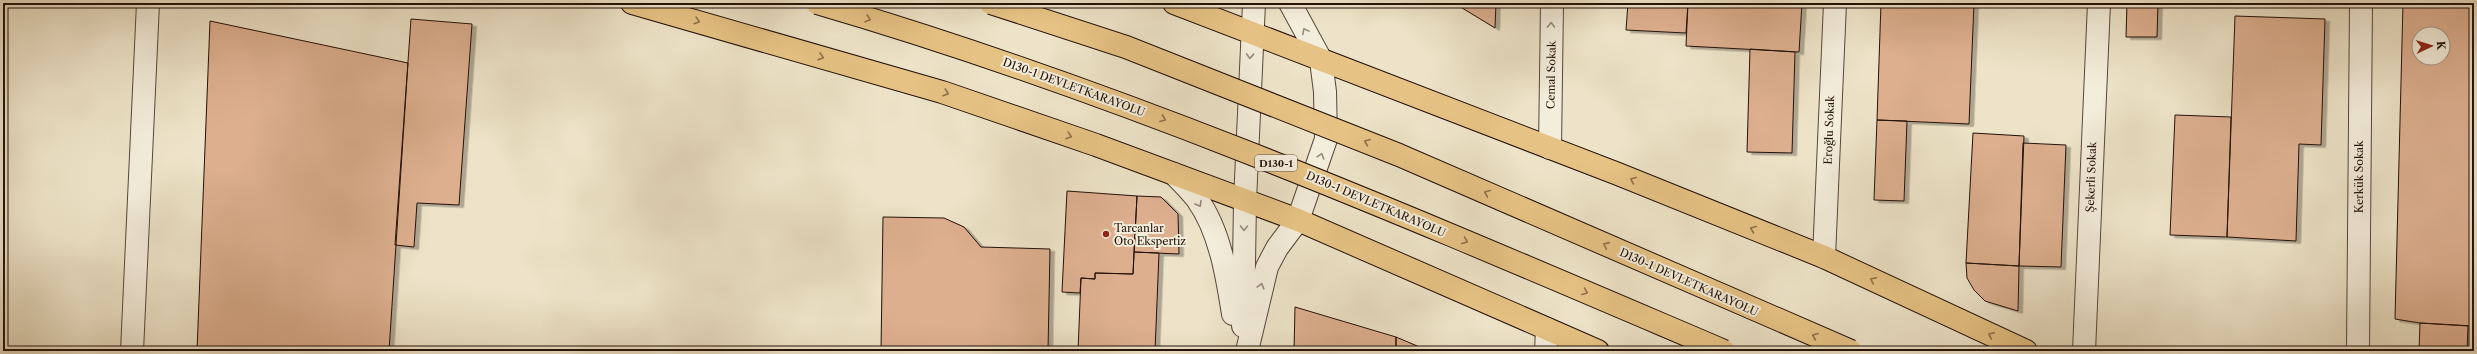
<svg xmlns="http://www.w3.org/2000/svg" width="2477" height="354" viewBox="0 0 2477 354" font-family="'Libre Caslon Text',serif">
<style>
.building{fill:#ddaf8f;stroke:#23110a;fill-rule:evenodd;filter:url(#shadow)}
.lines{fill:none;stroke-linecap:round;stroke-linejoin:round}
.minor-casing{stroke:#56463a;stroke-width:24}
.highway-casing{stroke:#23110a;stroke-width:24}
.minor{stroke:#f3eddb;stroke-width:22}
.highway{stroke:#e6c284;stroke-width:22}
.highway-bridge-casing{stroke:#23110a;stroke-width:24;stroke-linecap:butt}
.highway-bridge{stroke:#e6c284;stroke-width:22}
.oneway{stroke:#8e724d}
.oneway2{stroke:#958a7d}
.poi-dot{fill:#8f2418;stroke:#f3eddb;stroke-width:1.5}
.labels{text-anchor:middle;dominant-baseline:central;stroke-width:4;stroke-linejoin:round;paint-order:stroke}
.shield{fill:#f3eddb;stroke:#615349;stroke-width:1}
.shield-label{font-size:10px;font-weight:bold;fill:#23110a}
.street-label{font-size:11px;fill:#23110a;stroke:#f3eddb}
.poi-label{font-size:11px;fill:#23110a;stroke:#f3eddb;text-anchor:start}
</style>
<defs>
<filter id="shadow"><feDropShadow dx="4.5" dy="2.5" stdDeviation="0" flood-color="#0004"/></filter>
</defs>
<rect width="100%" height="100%" fill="#ede3c8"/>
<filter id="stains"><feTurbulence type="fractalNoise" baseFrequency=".005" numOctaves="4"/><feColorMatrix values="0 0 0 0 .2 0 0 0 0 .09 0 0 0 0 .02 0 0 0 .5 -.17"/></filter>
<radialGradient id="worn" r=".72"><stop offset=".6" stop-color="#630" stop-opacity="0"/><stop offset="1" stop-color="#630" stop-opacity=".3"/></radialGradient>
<path class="building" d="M1454,3h42l-1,25z
M1628,3h60l-2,30 -60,-3z
M1688,3h114l-3,49 -113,-6z
M1881,3h93l-5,121 -92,-4z
M2127,3h31l-1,34h-31z
M2403,3h71v323l-54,-3 -25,-4zM2419,34h24v24h-24z
M2235,16l90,3 -4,126 -22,-1 -3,97 -69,-4z
M411,19l61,5 -13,181 -42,-2 -3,44 -19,-2z
M210,21l198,42 -19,288h-192z
M1750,49l45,3 -3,101 -45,-1z
M2175,115l56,2 -4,120 -57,-2z
M1877,120l30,1 -3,80 -30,-1z
M1973,133l51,3 -5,130 -53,-3z
M2023,143l43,2 -5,122 -42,-1z
M1067,191l70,5 -4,78 -38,-1v6l-14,-1 -1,15 -18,-1z
M1137,196l24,1 17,17 1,40 -45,-2z
M883,217l61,1 20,9 17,20 69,2 -2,102h-167z
M1134,252l25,1 -4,98h-77l3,-73 14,1v-6l38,1z
M1966,263l53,3 -1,45 -33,-10 -11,-11 -7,-12z
M1295,307l101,30v14h-102z
M2420,323l48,3 -1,25h-48z
M1396,337l33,14h-33z"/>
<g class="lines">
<defs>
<path id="minor" d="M1550,148l2,-145
M1174,174c8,8 16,16 23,25 23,32 30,77 36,115
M1824,257l11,-254
M1243,326l2,-125 9,-198
M132,351l16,-348
M1247,351l20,-84 10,-19 21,-28 28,-81 -1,-47 -4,-32 -31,-57
M1546,351l1,-22
M2084,351l15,-348
M2358,351l3,-348"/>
<path id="highway" d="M632,3l310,89 154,53 202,75 300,131
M1174,3l444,171 206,83 202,94"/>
</defs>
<use href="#minor" class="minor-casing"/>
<use href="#highway" class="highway-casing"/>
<use href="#minor" class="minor"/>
<use href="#highway" class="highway"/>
<defs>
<path id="highway-bridge" d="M817,3c312,91 609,221 907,348
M991,3l135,44 273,108 452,196"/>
</defs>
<use href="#highway-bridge" class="highway-bridge-casing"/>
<use href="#highway-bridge" class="highway-bridge"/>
</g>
<defs><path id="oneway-chevron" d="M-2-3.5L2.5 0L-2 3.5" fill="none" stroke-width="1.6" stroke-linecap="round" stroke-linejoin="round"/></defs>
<g class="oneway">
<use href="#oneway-chevron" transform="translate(868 19) rotate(17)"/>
<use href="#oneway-chevron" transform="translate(697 21) rotate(16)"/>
<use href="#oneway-chevron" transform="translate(821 57) rotate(16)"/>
<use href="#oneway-chevron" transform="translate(946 93) rotate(19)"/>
<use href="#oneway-chevron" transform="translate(1163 119) rotate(21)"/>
<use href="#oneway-chevron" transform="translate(1069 136) rotate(19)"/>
<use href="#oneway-chevron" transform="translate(1367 142) rotate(-158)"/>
<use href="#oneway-chevron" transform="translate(1633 180) rotate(-158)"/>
<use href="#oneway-chevron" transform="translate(1487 193) rotate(-157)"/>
<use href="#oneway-chevron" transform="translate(1753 229) rotate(-158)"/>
<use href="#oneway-chevron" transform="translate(1465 241) rotate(23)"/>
<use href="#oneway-chevron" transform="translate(1606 245) rotate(-156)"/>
<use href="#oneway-chevron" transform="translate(1873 280) rotate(-155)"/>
<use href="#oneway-chevron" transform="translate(1585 292) rotate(23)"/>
<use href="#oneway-chevron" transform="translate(1991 335) rotate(-155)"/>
<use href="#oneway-chevron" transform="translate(1815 336) rotate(-157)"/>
</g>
<g class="oneway2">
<use href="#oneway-chevron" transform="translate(1551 25) rotate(-89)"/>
<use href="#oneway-chevron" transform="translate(1305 31) rotate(-118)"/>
<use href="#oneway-chevron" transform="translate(1250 56) rotate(92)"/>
<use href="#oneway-chevron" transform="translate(1321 156) rotate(-73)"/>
<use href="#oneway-chevron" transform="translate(1199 204) rotate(61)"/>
<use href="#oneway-chevron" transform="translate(1244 228) rotate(91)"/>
<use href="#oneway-chevron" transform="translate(1261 286) rotate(-75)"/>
</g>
<circle class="poi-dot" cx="1106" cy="234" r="4"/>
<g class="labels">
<rect class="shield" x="1255" y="155" width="42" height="16" rx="3"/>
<g class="shield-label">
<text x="1276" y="163">D130-1</text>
</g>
<g class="street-label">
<text transform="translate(1551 75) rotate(-89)">Cemal Sokak</text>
<text transform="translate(1074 87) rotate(20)">D130-1 DEVLETKARAYOLU</text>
<text transform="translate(1829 130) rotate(-88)">Eroğlu Sokak</text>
<text transform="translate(2091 177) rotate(-88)">Şekerli Sokak</text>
<text transform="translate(2359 177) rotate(-90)">Kerkük Sokak</text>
<text transform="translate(1376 204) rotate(23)">D130-1 DEVLETKARAYOLU</text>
<text transform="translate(1689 282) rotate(24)">D130-1 DEVLETKARAYOLU</text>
</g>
<g class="poi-label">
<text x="1114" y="228">Tarcanlar<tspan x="1114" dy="13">Oto Ekspertiz</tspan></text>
</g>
</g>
<rect width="2477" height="354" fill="none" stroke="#ede3c8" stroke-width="16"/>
<rect x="4" y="4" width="2469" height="346" fill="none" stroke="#23110a" stroke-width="2"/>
<rect x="8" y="8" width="2461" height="338" fill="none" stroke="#23110a"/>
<g transform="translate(2431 46) rotate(86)"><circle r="19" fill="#f3eddb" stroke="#a09587"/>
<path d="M0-3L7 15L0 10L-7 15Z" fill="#8f2418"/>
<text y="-6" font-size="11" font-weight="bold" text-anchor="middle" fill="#23110a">K</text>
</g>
<rect width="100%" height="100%" filter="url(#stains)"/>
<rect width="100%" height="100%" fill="url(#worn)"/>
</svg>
